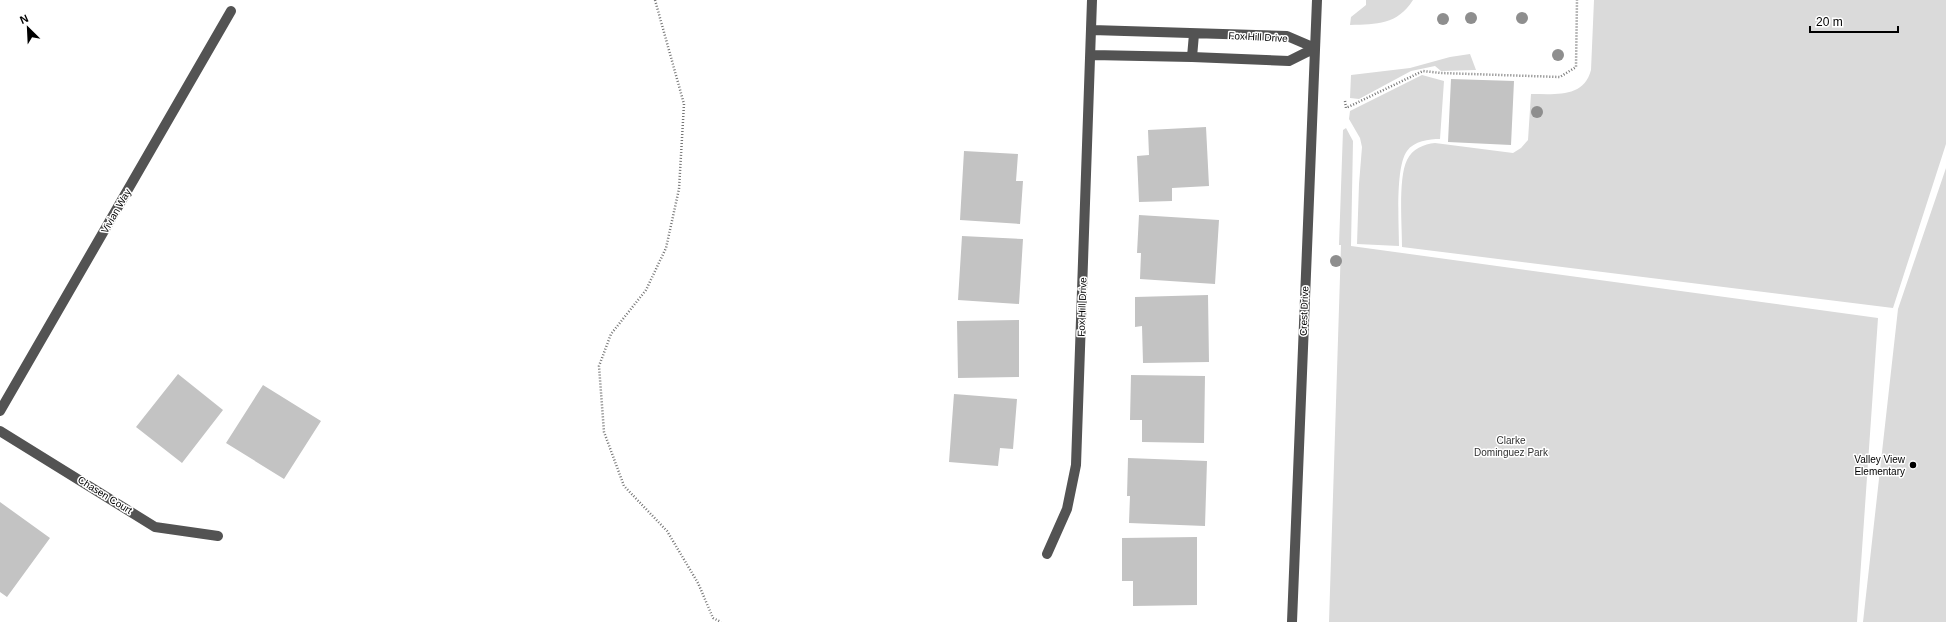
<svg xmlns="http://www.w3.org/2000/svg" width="1946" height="622" viewBox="0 0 1946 622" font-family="Arial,sans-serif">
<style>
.green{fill:#dadada}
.building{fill:#c3c3c3}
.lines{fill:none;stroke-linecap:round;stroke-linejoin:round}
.path{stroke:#757575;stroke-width:2.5;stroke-dasharray:1 2;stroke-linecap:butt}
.minor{stroke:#535353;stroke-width:10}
.tree{fill:#8e8e8e}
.poi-dot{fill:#000;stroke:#fff;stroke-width:1.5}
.labels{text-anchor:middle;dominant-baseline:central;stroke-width:3;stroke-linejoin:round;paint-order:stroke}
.street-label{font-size:10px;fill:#000;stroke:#fff}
.park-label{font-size:10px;fill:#313131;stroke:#fff}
.poi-label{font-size:10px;fill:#000;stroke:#fff;text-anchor:end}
</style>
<rect width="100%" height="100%" fill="#fff"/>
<path class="green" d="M1366,0h47c-16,25 -36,24 -63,25l1,-8 15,-12z
M1594,0h352v144l-53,164 -491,-61c0,-22 -4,-69 5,-87 5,-11 17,-16 28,-17l78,10 8,-5 7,-8 3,-46c24,0 53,4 60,-24z
M1470,54l6,16 -35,1 -6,-5 -24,5 -52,28 -9,-1 1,-23 59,-7 40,-11z
M1422,75l22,6 -4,58c-11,0 -26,2 -33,12 -12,16 -8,74 -8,95l-42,-2 2,-60 3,-37 -2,-9 -11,-19 1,-8z
M1346,128l7,13 -2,105 527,72 -21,304h-528l12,-377h-2l4,-115z
M1946,168v454h-83l35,-313z"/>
<path class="building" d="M1451,79l63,2 -3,64 -63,-3z
M1206,127l3,59 -37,2v13l-33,1 -2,-46 12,-1 -1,-25z
M964,151l54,3 -2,27h7l-3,43 -60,-4z
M1139,215l80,5 -4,64 -75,-5 1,-26h-4z
M962,236l61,3 -4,65 -61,-4z
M1208,295l1,67 -66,1 -1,-37 -7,1v-30z
M1019,320v57l-61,1 -1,-57z
M178,374l45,36 -41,53 -46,-36z
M1131,375l74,1 -1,67 -62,-1v-22h-12z
M263,385l58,36 -37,58 -58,-36z
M954,394l63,5 -4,50 -13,-1 -2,18 -49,-4z
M1128,458l79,3 -2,65 -76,-3 1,-27h-3z
M0,502l50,36 -43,59 -7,-5z
M1197,537v68l-64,1v-25h-11v-43z"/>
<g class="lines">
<path class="path" d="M655,0l29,104 -5,85 -13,59 -20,42 -35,44 -12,32 5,66 20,54 43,45 31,52 15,35 8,4
M1345,101l1,7 77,-37 18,2 119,4 16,-10 1,-67"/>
<path class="minor" d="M1092,30l195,6 28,12
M1092,55l100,2 97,4 26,-13
M1192,57l2,-23
M0,411l231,-400
M0,431l155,96 63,9
M1047,554l20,-45 9,-44 16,-465
M1292,622l25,-622"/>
</g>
<g class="tree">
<circle cx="1471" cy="18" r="6"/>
<circle cx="1522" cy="18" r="6"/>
<circle cx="1443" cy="19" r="6"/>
<circle cx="1558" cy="55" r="6"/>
<circle cx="1537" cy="112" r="6"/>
<circle cx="1336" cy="261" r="6"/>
</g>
<circle class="poi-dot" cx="1913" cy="465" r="4"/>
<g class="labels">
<g class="street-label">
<text transform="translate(1258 37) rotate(3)">Fox Hill Drive</text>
<text transform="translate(116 211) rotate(-60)">Vivian Way</text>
<text transform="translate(1082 307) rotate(-88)">Fox Hill Drive</text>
<text transform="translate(1304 311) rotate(-88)">Crest Drive</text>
<text transform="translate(105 495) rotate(32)">Chasen Court</text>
</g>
<g class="park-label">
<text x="1511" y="440">Clarke<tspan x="1511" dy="12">Dominguez Park</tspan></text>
</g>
<g class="poi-label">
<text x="1905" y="459">Valley View<tspan x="1905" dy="12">Elementary</tspan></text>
</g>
</g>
<g transform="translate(28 28) rotate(336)" stroke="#ffffff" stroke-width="3" paint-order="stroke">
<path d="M0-3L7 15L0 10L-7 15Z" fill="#000000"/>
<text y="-6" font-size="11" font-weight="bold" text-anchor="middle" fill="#000000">N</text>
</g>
<path d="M1810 26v6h88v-6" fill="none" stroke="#000000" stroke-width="2"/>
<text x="1816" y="26" font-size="12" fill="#000000" stroke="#ffffff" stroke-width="3" paint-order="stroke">20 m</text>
</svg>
